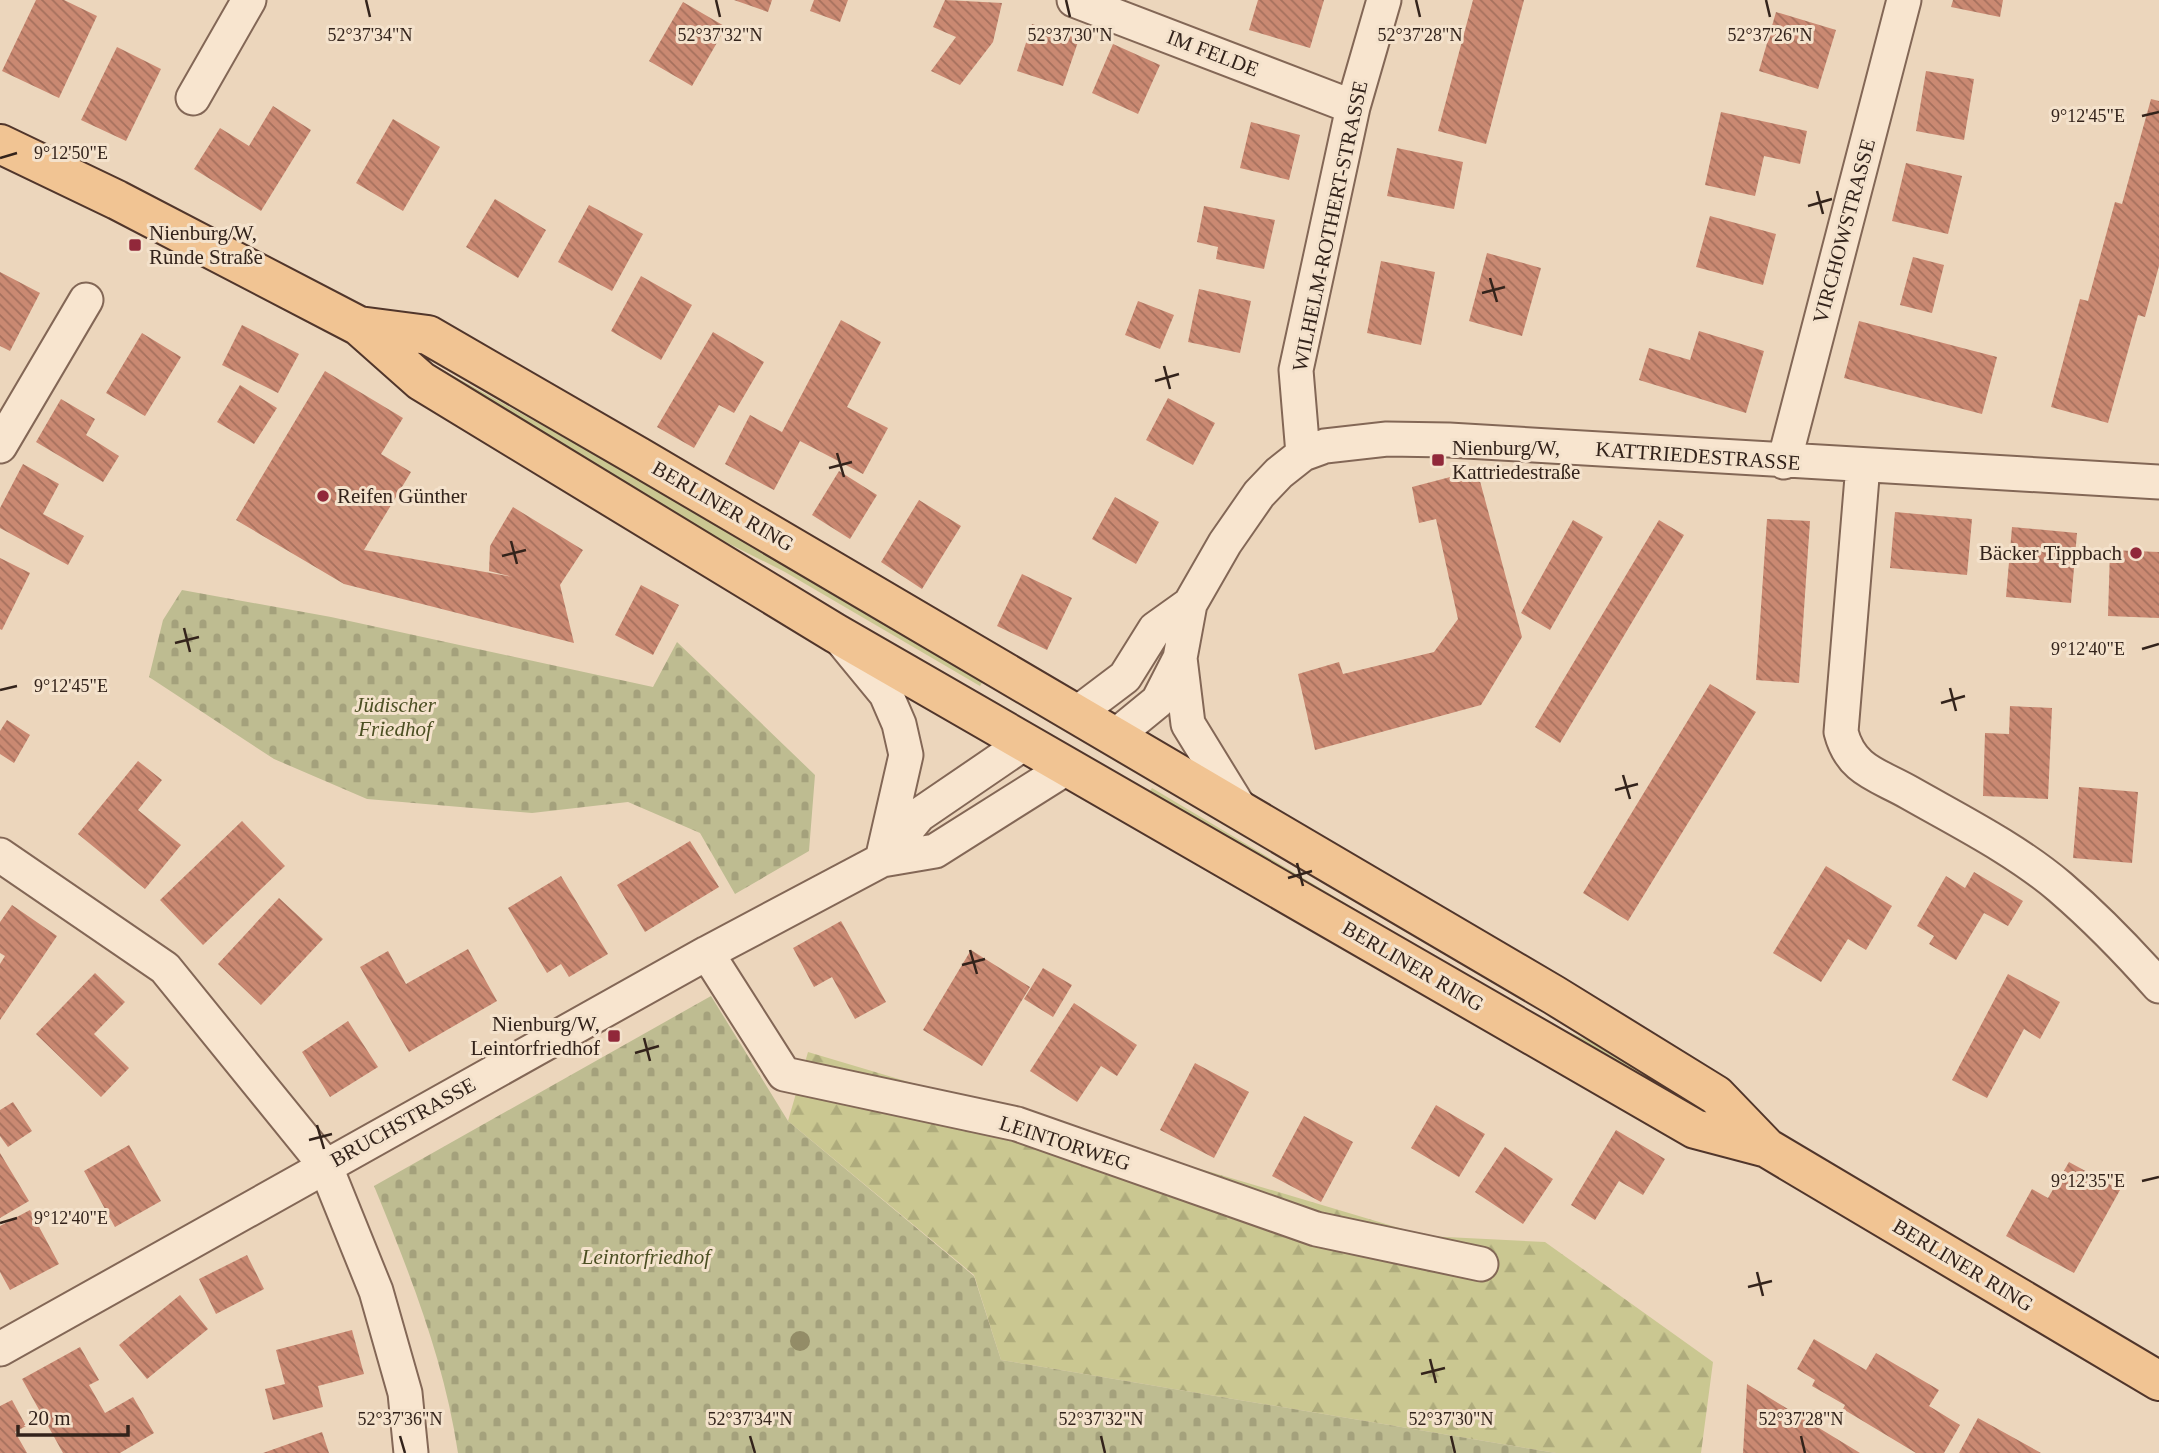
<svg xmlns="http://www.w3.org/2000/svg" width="2159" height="1453" viewBox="0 0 2159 1453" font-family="'Times New Roman',serif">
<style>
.green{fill:#cac791}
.forest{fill:url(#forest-firs)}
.cemetery{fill:url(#cemetery-stones)}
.building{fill:url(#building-back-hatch)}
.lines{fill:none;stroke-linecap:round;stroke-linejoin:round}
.minor-casing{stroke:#836756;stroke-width:37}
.primary-casing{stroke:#51362b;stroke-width:42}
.minor{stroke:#f8e5cf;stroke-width:33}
.primary{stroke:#f1c493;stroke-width:38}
.tree{fill:#938c67}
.ticks{fill:none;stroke:#33231b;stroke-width:2.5}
.poi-dot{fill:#91283a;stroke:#f4e2cc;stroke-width:2.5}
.labels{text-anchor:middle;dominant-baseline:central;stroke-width:6;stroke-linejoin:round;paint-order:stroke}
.street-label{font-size:21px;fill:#33231b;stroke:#f4e2cc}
.poi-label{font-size:21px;fill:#33231b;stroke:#f4e2cc;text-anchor:start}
.park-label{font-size:21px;font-style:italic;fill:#4b4f22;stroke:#f4e2cc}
.ticks-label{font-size:18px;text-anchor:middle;fill:#33231b;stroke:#f4e2cc;stroke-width:6;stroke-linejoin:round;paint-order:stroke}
</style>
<defs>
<pattern id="forest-firs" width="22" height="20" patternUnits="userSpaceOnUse" patternTransform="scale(1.75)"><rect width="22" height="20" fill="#cac791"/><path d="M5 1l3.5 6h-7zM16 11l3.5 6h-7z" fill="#aeab7c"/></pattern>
<pattern id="cemetery-stones" width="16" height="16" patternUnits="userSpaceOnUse" patternTransform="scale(1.75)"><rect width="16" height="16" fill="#bebc91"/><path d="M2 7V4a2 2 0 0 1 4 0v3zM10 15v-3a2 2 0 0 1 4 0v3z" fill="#a4a17c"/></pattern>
<pattern id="building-back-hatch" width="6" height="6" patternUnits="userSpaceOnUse" patternTransform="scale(1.75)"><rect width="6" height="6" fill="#ca8972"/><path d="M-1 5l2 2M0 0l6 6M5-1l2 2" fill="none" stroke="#a5705d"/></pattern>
</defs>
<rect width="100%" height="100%" fill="#ecd6bc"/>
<path class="green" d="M403,348l231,128 350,203 -4,7 -195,-114 -91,-46z
M1152,788l393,234 80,34 69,49 -3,5 -546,-311z"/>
<path class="forest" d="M808,1052l618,184 119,6 168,120 -12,91h-145l-555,-93 -27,-85 -186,-154z"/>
<path class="cemetery" d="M182,590l149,27 322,70 24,-45 138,133 -6,76 -74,43 -35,-61 -72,-31 -96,11 -165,-14 -93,-40 -125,-82 14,-57z
M711,996l77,125 186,155 27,84 555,93h-1098c-14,-94 -48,-179 -84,-267z"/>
<path class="building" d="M36,0h28l33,16 -38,82 -57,-27z
M734,0h38l-4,12z
M814,0h34l-8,22 -30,-11z
M945,0l57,3 -9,39 -33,43 -29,-14 25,-34 -23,-10z
M1258,0h66l-14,48 -61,-18z
M1473,0h51l-38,144 -48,-13z
M1953,0h50l-3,17 -49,-10z
M683,2l43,25 -34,59 -43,-25z
M1776,12l60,18 -18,59 -59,-18z
M1032,24l47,15 -16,47 -46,-15z
M1113,44l47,21 -22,49 -46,-21z
M117,47l44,22 -35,72 -45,-21z
M1926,71l48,8 -10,61 -48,-9z
M2151,99l8,2v165l-14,51 -7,-2 -30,108 -57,-16 29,-108 8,2 27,-99 7,2z
M273,106l38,24 -50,81 -67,-42 26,-41 29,18z
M1721,112l86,19 -7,33 -36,-8 -9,40 -50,-11z
M393,119l47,28 -37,64 -47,-28z
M1251,122l49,13 -11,45 -49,-12z
M1397,148l66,14 -9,47 -67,-13z
M1906,163l56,13 -14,58 -56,-13z
M495,199l51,31 -28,48 -52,-31z
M589,205l54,29 -31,57 -54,-29z
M1204,206l71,14 -11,49 -48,-10 2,-12 -21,-5z
M1710,216l66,18 -13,51 -67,-18z
M1487,253l54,15 -19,68 -53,-15z
M1913,257l31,8 -12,48 -32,-8z
M1381,261l54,11 -14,73 -54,-12z
M0,272l40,21 -30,58 -10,-5z
M641,276l51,29 -31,55 -50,-29z
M1199,289l52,12 -11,52 -52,-11z
M1138,301l36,14 -14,34 -35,-14z
M841,320l40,22 -34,65 41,21 -25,46 -63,-33 -26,49 -49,-26 25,-49 32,17z
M1859,321l138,36 -15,57 -138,-36z
M242,325l57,29 -21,39 -56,-28z
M1699,331l65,20 -18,62 -107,-33 10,-32 41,12z
M713,332l51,30 -30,51 -15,-8 -25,43 -37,-21z
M142,333l39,24 -36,59 -39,-23z
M325,371l78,47 -22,36 30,18 -47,78 149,27 -24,-6 1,-25 23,-39 70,43 -23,35 14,58 -230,-59 -108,-64z
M240,385l37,23 -23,36 -37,-22z
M1168,398l47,25 -22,42 -47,-25z
M61,399l34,20 -9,16 33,21 -16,26 -67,-40z
M23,464l36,20 -16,30 41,22 -16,29 -68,-37v-20z
M1477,470l45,167 -41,68 -166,45 -17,-76 41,-12 4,12 91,-22 24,-33 -22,-100 -17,4 -7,-36z
M839,471l38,24 -27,44 -38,-24z
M1115,497l44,25 -23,42 -44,-25z
M919,500l42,26 -39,63 -41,-27z
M1895,512l77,7 -5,56 -77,-7z
M1767,519l43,2 -11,162 -43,-3z
M1573,520l30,17 -53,93 -29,-17z
M1659,520l25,15 -124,208 -25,-16z
M2012,527l65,6 -6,70 -65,-6z
M2110,550l49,2v66l-51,-2z
M0,558l30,15 -28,57 -2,-1z
M1022,574l50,24 -25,52 -50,-24z
M641,585l38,20 -26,50 -38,-20z
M1710,684l46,28 -128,209 -45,-28z
M2010,706l42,2 -4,91 -65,-3 2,-63 24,1z
M7,720l23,15 -16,28 -14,-9v-23z
M138,761l24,19 -24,30 43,35 -36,44 -67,-55z
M2079,787l59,5 -6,71 -59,-5z
M242,821l43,45 -82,79 -43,-45z
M690,841l29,46 -74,45 -28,-47z
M1826,866l66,40 -26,44 -18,-11 -27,43 -48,-29z
M1974,872l49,29 -15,25 -24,-13 -28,47 -27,-16 5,-8 -17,-10 29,-50 19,12z
M561,876l47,78 -39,23 -8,-13 -14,9 -39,-65z
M279,898l44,41 -62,66 -43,-41z
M12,905l45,31 -57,84v-56l5,-8 -5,-3v-31z
M841,921l45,81 -31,17 -23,-42 -18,10 -21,-39z
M468,949l29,52 -88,51 -49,-85 28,-16 18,33z
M971,950l59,37 -48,79 -59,-36z
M1043,968l29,17 -19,32 -29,-18z
M95,973l30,29 -31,32 35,34 -28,29 -65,-63z
M2008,974l52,28 -20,37 -16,-10 -37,69 -35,-18z
M1074,1003l63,42 -20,31 -16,-10 -24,36 -47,-31z
M348,1021l30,46 -48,30 -28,-45z
M1195,1063l54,29 -35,66 -54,-28z
M13,1102l19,29 -24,16 -8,-11v-26z
M1436,1105l49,29 -26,43 -48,-29z
M1304,1116l49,26 -32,60 -49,-26z
M1616,1130l49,29 -22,36 -24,-14 -24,39 -24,-15z
M129,1145l32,56 -46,26 -31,-56z
M1505,1147l48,32 -30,45 -48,-32z
M0,1153l29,48 -29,17z
M2069,1162l51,28 -46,83 -68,-37 26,-47 16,9z
M30,1210l29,54 -49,26 -10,-18v-46z
M247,1255l17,34 -48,25 -17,-35z
M180,1295l28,34 -61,50 -28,-34z
M352,1330l12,44 -46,12 5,21 -50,13 -8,-31 20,-5 -9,-34z
M1814,1339l52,31 10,-17 63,37 -10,16 31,19 -16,28h-28l-73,-44 2,-4 -33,-19 3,-6 -18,-11z
M80,1347l19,33 -10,5 16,28 28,-16 21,36 -34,20h-57l-41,-74z
M1747,1384l113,69h-117z
M12,1400l14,26 -11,6 12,21h-27v-47z
M1978,1418l63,35h-82z
M322,1432l7,21h-66z"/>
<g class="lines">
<defs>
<path id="minor" d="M1074,0l279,107
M193,98l56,-98
M0,446l86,-146
M1303,454l-7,-84 57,-263 31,-107
M1784,462l120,-462
M1863,465l-22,267c10,39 38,43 69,61 51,29 105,56 150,94 36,31 68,64 99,99
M844,643l42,51 13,30 7,31 -24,105
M1180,658l8,66 54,88
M1076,714l49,-37 30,-48 35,-25
M1114,737l44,-36 22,-43 10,-54 35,-61 34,-49 20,-21 24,-19 22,-8 62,-7 62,1 710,42
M887,854l32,-39 107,-73
M0,855l165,113 160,197 51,126 29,102 6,60
M707,953l77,121 233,50 299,105 165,35
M0,1349l707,-396 175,-93 53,-9 133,-84"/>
<path id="primary" d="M0,144l117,56 242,126 62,55 414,252 860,496 72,19 392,233
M359,326l69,9 211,122 915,538 162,100 51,53"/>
</defs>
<use href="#minor" class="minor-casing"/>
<use href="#primary" class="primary-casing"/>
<use href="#minor" class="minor"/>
<use href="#primary" class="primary"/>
</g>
<circle class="tree" cx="800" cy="1341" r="10"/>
<path class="ticks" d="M366,0l4,17M716,0l4,17M1066,0l4,17M1416,0l4,17M1766,0l4,17M2142,116l17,-4M0,158l17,-5M1817,191l6,23M1808,206l24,-7M1490,278l7,24M1482,293l23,-6M1164,366l6,23M1155,381l24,-7M837,453l7,24M829,468l23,-6M511,541l6,23M502,556l24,-6M184,628l6,24M175,643l24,-6M2142,649l17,-5M1950,688l6,23M0,690l17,-4M1941,703l24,-7M1623,775l7,24M1615,790l23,-6M1297,863l6,23M1288,878l24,-7M970,950l7,24M962,965l23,-6M644,1038l6,23M635,1053l24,-7M317,1125l7,24M309,1140l23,-6M2142,1181l17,-4M0,1223l17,-5M1757,1272l6,24M1748,1287l24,-6M1430,1359l6,24M1421,1374l24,-6M400,1436l5,17M750,1436l5,17M1101,1436l4,17M1451,1436l4,17M1801,1436l4,17"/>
<g class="poi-dot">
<rect x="128" y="238" width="14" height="14" rx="3.5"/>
<rect x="1431" y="453" width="14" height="14" rx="3.5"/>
<circle cx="323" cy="496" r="7"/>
<circle cx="2136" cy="553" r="7"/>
<rect x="607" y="1029" width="14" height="14" rx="3.5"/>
</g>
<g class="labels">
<g class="street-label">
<text transform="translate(1213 53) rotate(21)">IM FELDE</text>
<text transform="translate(1330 226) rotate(-78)">WILHELM-ROTHERT-STRASSE</text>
<text transform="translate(1844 231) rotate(-75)">VIRCHOWSTRASSE</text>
<text transform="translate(1698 456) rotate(4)">KATTRIEDESTRASSE</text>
<text transform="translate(723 506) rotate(30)">BERLINER RING</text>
<text transform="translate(1413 966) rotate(30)">BERLINER RING</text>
<text transform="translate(403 1122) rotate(-29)">BRUCHSTRASSE</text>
<text transform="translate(1065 1143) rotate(18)">LEINTORWEG</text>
<text transform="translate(1963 1265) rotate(31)">BERLINER RING</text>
</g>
<g class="poi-label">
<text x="149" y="233">Nienburg/W,<tspan x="149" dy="24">Runde Straße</tspan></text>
<text x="1452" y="448">Nienburg/W,<tspan x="1452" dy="24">Kattriedestraße</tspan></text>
<text x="337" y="496">Reifen Günther</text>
<text x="2122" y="553" text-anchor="end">Bäcker Tippbach</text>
<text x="600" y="1024" text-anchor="end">Nienburg/W,<tspan x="600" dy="24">Leintorfriedhof</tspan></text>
</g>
<g class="park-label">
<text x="395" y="705">Jüdischer<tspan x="395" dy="24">Friedhof</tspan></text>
<text x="646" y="1257">Leintorfriedhof</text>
</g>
</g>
<g class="ticks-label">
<text x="370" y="41">52°37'34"N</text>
<text x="720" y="41">52°37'32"N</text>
<text x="1070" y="41">52°37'30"N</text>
<text x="1420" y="41">52°37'28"N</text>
<text x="1770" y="41">52°37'26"N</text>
<text x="2088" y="122">9°12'45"E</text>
<text x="71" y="159">9°12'50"E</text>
<text x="2088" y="655">9°12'40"E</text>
<text x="71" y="692">9°12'45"E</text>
<text x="2088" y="1187">9°12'35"E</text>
<text x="71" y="1224">9°12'40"E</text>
<text x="400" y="1425">52°37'36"N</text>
<text x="750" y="1425">52°37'34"N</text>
<text x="1101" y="1425">52°37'32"N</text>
<text x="1451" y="1425">52°37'30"N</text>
<text x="1801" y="1425">52°37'28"N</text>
</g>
<path d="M18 1425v10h110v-10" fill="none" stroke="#33231b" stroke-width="3.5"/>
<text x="28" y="1425" font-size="21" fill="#33231b" stroke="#f4e2cc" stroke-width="5" paint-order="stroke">20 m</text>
</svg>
